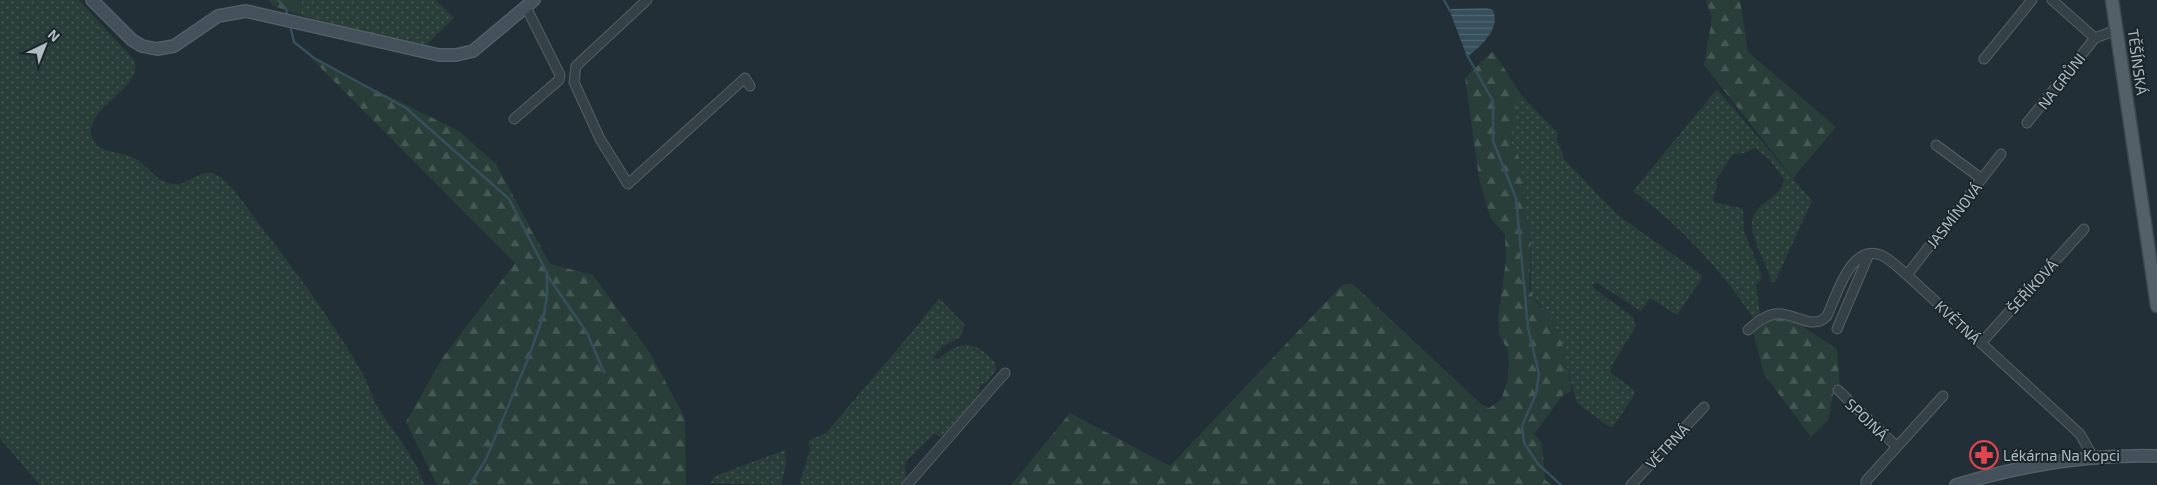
<svg xmlns="http://www.w3.org/2000/svg" width="2157" height="485" viewBox="0 0 2157 485" font-family="'Exo 2',sans-serif">
<style>
.grass{fill:url(#grass-dots)}
.forest{fill:url(#forest-firs)}
.water{fill:url(#water-rules)}
.lines{fill:none;stroke-linecap:round;stroke-linejoin:round}
.stream{stroke:#364f5c;stroke-width:2.5}
.street-casing{stroke:#535f65;stroke-width:11}
.secondary-casing{stroke:#535f65;stroke-width:14}
.primary-casing{stroke:#3f4a50;stroke-width:15}
.street{stroke:#354147;stroke-width:9}
.secondary{stroke:#44515a;stroke-width:11}
.primary{stroke:#536067;stroke-width:12}
.labels{text-anchor:middle;dominant-baseline:central;stroke-width:4;stroke-linejoin:round;paint-order:stroke}
.street-label{font-size:15px;fill:#b0bcc3;stroke:#1b262c}
.poi-label{font-size:15px;fill:#b0bcc3;stroke:#1b262c;text-anchor:start}
</style>
<defs>
<pattern id="grass-dots" width="8" height="8" patternUnits="userSpaceOnUse" patternTransform="scale(1.25)"><rect width="8" height="8" fill="#2a3e39"/><path d="M2 2h.1M6 6h.1" fill="none" stroke="#465854" stroke-width="1.8" stroke-linecap="round"/></pattern>
<pattern id="forest-firs" width="22" height="20" patternUnits="userSpaceOnUse" patternTransform="scale(1.25)"><rect width="22" height="20" fill="#2a3e39"/><path d="M5 1l3.5 6h-7zM16 11l3.5 6h-7z" fill="#465854"/></pattern>
<pattern id="water-rules" width="6" height="5" patternUnits="userSpaceOnUse" patternTransform="scale(1.25)"><rect width="6" height="5" fill="#364f5c"/><path d="M0 2.5h6" fill="none" stroke="#516672"/></pattern>
</defs>
<rect width="100%" height="100%" fill="#222f36"/>
<path class="grass" d="M0,0h79l55,60c13,29 -59,50 -40,81 8,13 27,10 40,17 15,8 25,28 44,26 14,-2 24,-17 39,-9 16,10 28,30 39,45 39,50 77,102 108,156 5,9 7,19 12,28 13,24 42,55 48,81h-384l-40,-46z
M302,0h134l18,18 -28,27 -75,-16 -51,-14z
M1717,89l95,112 -37,81h-4c-4,-20 -20,-40 -19,-60 1,-20 29,-22 32,-42l-14,-20 -15,-12 -10,5 -12,1 -17,26 1,7 -4,11 1,4 26,6 3,2 1,21 17,42v7l-5,5 4,29 -6,5c-33,-49 -73,-93 -121,-128z
M1522,96l35,36v8l8,20 36,38 18,18 83,59 -1,5 -24,35 -27,-17 -9,13 -44,-28 -5,2 3,4 38,28 3,9 -25,41v6l23,17v6l-21,31 -5,-1 -31,-23 -22,-79 -6,-11 -18,-18v-53l-8,-45 -1,-24 -3,-16 -7,-13 -1,-12 6,-20v-14z
M939,298l26,27 -5,12 -18,10 -9,11 5,1c23,-18 35,-20 57,3l1,8 -9,12 -6,2 -3,12 -37,41 -7,-3 -27,26 -2,7 1,12 -6,6h-101l11,-35 -2,-9 18,-8 86,-101z
M785,450l1,14 -5,21 -71,-2 5,-7z"/>
<path class="forest" d="M269,0h33l-2,15 -27,-9z
M1706,0h34l8,52 88,75 -43,51 -89,-113 8,-47z
M1493,51l29,45 -5,2 -1,27 -5,7 1,12 7,13 3,16 1,24 8,45 -2,47 7,13 13,11 6,11 8,23 9,44 -9,4 -29,39 8,9 3,37 7,5h-541l59,-72 100,53 172,-181 10,-1 4,3 124,116 9,5 12,-8 7,-21 1,-18 -2,-12 -8,-15 -1,-16 8,-58 -1,-25 -15,-18 -11,-39 -14,-100z
M311,58l148,73 37,33 54,100 43,11 57,78 35,65 1,67h-249l-31,-63 37,-65 72,-94z
M1777,310l60,39 3,37 -7,8 -5,26 -17,17 -47,-63 -12,-46z"/>
<path class="water" d="M1487,8l6,2c8,19 -12,36 -26,47l-18,-48z"/>
<g class="lines">
<path class="stream" d="M278,0l8,9 2,8
M1444,0l6,11
M290,25l4,17 20,16 92,50 103,91 38,74v22l-3,19 -16,45 -42,100 -16,26
M1467,55l26,46v40l23,57 12,130 11,46 -3,20 -14,32 2,17 14,21 23,21
M547,275l40,58 17,39"/>
<defs>
<path id="street" d="M647,0l-71,66 -2,16 26,57 28,45 117,-106 5,8
M2052,0l43,38
M1984,59l48,-59
M514,119l45,-39 1,-5 -34,-68
M2027,123l68,-85 21,-8
M1936,145l46,34
M1907,275l94,-121
M1837,329l32,-75
M1748,330c8,-7 16,-14 27,-16 18,-3 37,18 52,2 10,-21 24,-75 56,-60 9,5 17,13 24,19l173,159 13,23
M1981,343l103,-114
M1838,390l59,57
M907,485l98,-112
M1631,485l73,-78
M1866,485v-4l77,-85"/>
<path id="secondary" d="M92,0l40,40 10,6 15,3 17,-3 44,-30 28,-5 193,44h17l17,-4 61,-51
M1956,485c66,-20 132,-31 201,-29"/>
<path id="primary" d="M2112,0l45,306"/>
</defs>
<use href="#street" class="street-casing"/>
<use href="#secondary" class="secondary-casing"/>
<use href="#primary" class="primary-casing"/>
<use href="#street" class="street"/>
<use href="#secondary" class="secondary"/>
<use href="#primary" class="primary"/>
</g>
<defs>
<symbol id="pharmacy-ring" viewBox="-11 -11 22 22"><circle r="9.5" fill="#1b262c" stroke="#e0444e" stroke-width="1.5"/><path d="M-2-6h4v4h4v4h-4v4h-4v-4h-4v-4h4Z" fill="#e0444e"/></symbol>
</defs>
<g fill-rule="evenodd">
<use href="#pharmacy-ring" x="1968" y="439" width="32" height="32"/>
</g>
<g class="labels">
<g class="street-label">
<text transform="translate(2138 62) rotate(82)">TĚŠÍNSKÁ</text>
<text transform="translate(2061 81) rotate(-52)">NA GRŮNI</text>
<text transform="translate(1954 215) rotate(-52)">JASMÍNOVÁ</text>
<text transform="translate(2032 286) rotate(-48)">ŠEŘÍKOVÁ</text>
<text transform="translate(1958 322) rotate(43)">KVĚTNÁ</text>
<text transform="translate(1867 419) rotate(44)">SPOJNÁ</text>
<text transform="translate(1667 446) rotate(-47)">VĚTRNÁ</text>
</g>
<g class="poi-label">
<text x="2003" y="455">Lékárna Na Kopci</text>
</g>
</g>
<g transform="translate(45 45) rotate(43)" stroke="#1b262c" stroke-width="4" paint-order="stroke">
<path d="M0-4L9 19L0 12L-9 19Z" fill="#b0bcc3"/>
<text y="-8" font-size="14" font-weight="bold" text-anchor="middle" fill="#b0bcc3">N</text>
</g>
</svg>
